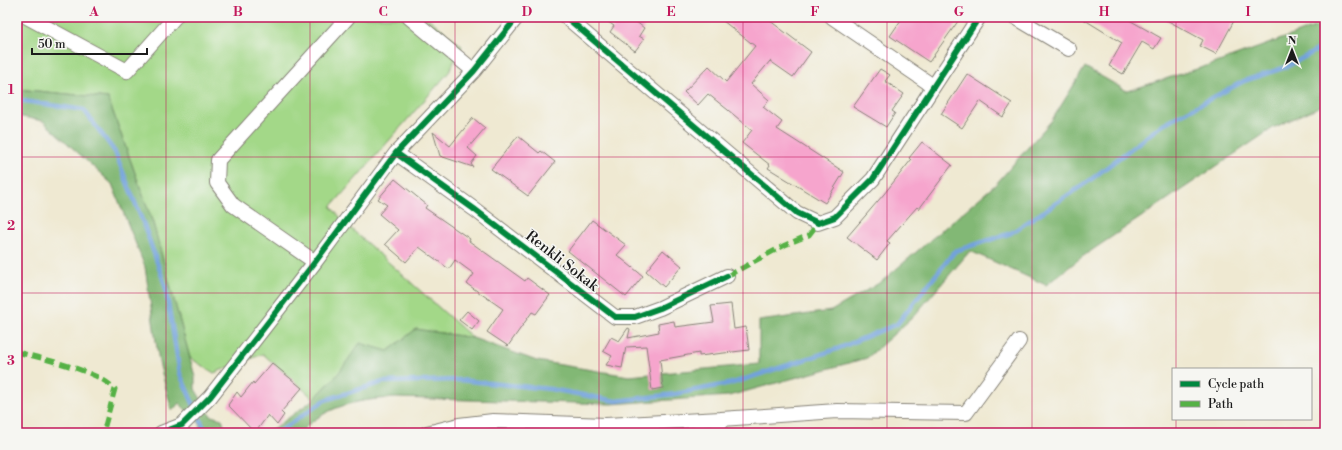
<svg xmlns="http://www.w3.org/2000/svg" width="1342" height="450" viewBox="0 0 1342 450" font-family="'Libre Bodoni',serif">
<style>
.green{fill:#a3d888;stroke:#607a52}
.forest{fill:#82b874;stroke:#4f6a48}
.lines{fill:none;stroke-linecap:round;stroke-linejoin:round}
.stream{stroke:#72a2dc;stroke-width:4.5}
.building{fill:#f6a5cd}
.street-casing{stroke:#868277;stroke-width:16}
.street{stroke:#fff;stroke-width:14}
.quiet{stroke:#55b145;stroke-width:5;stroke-dasharray:10 5;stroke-linecap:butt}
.cycleway-casing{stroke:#f6f6f2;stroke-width:8}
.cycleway{stroke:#00873e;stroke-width:6}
.grid{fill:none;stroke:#c2185b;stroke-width:1;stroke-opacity:0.55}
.labels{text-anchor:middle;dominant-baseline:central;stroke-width:3;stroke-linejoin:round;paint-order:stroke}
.street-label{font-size:15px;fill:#1c1c1c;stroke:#f6f6f2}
.neatline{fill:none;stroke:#c2185b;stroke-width:1.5}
.grid-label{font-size:13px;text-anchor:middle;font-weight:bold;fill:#c2185b}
</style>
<rect width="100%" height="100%" fill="#f6f6f2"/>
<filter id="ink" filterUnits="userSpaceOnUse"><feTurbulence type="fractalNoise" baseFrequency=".025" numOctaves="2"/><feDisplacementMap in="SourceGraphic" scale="8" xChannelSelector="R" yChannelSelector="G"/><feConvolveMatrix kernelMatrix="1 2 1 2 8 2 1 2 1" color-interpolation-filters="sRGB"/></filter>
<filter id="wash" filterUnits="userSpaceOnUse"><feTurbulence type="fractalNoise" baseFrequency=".012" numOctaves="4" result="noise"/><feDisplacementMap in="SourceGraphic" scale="16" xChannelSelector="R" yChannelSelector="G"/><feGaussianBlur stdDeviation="0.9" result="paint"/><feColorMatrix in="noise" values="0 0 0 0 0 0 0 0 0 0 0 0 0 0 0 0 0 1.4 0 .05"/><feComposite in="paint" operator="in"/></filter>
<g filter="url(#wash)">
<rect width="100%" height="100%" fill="#efe9d2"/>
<path class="green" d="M17,17h410l35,29 -13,26 -118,135 17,19 125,112 -57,-9 -28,22 -51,24 -23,24 -51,-45 -49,19 -24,-15 -37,-135 -45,-125 -91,-9z"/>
<path class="forest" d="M1325,23v81l-52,24 -191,129 -36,28 -76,-34 -57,66 -46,41 -138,38 -118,8 -215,-6c-35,1 -71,7 -96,35h-32l46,-34 23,-24 23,-32 28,8 28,-22 57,9 64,23 92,15 130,-12v-43l72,-10 50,-29 115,-98 56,-64 33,-53 42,24 92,-29z
M17,89l91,9 45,125 37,135 5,19v12l16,27 11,3 4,14h-26v-9l-21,-21 -7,8 -13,-49 -14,-95 -33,-83 -69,-63 -26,-5z"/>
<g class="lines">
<path class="stream" d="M17,100l67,10 31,42 29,73 21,60 15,89 24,54 5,5
M277,433l48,-33 58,-18 76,-2 91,9 66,12 59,-7 58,-11 104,-34 60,-25 58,-73 56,-18 78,-52 74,-57 81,-43 42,-14 39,-21"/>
</g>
<g id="blocks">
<path class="building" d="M601,17h29l14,11 -5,8 5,3 -9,12 -25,-19 4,-6z
M718,17h47l46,35 -18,25 -23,-16 -19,23 18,16 -6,7 19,15 -5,7 67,43 -19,31 -57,-35 2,-3 -28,-22 10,-13 -24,-20 -20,-16 -10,11 -14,-13 25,-26 17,16 29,-36z
M903,17h58l-32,45 -39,-26z
M1080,17h44l37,21 -7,11 -12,-7 -19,32 -14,-8 13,-23z
M1161,17h75l-20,37 -16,-8 3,-6z
M880,69l10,6 -5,6 19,13 -12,17 3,2 -9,14 -33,-20z
M967,74l45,29 -9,14 -23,-16 -18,27 -21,-14z
M473,118l12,10 -17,20 9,8 -6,8 2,3 -33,-11 -7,-24 17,14z
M518,136l21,17 2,-2 14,11 -27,34 -37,-27z
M922,142l30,23 -33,44 -2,-2 -30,34 3,2 -13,17 -30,-23 37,-43 27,-34 -2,-2z
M395,179l32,26 -2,3 45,31 -1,2 56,40 2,-3 23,17 -14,19 -4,-2 -24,34 -21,-14 16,-23 -36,-25 7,-10 -19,-14 -6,9 -30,-22 -13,15 -21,-18 13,-14 -19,-16 8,-9 -9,-6z
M592,220l34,25 -9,10 26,21 -17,21 -58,-46z
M663,250l19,16 -18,21 -18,-16z
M731,304l3,25 12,-2 3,23 -50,6v-3l-39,7 3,28 -11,2 -6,-44 -20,1 -4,21 -16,-3 6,-9 -9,-5 8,-14 8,4 9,-13 2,1 -2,9 31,-6 -1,-8 16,-3 1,6 39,-5 -3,-16z
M467,311l12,10 -7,9 -13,-10z
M272,363l30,25 -21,24 3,3 -7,10 -9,-10 -13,18 -27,-28 9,-13 4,5 12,-15 1,2z"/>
</g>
</g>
<g filter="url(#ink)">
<use href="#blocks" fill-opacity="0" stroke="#868277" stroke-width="1"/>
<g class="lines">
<defs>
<path id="street" d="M27,17l100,54 48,-54
M409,17l65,54
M566,17l231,196 21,10 17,-6 38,-38 106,-162
M832,17l101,69
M1015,17l54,32
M396,153l78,56 141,108h20l25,-9 67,-32
M315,262l-82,-57 -16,-22 1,-23 130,-143
M721,419l116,-8 129,2 53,-72
M606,425l115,-6 -3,14
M161,433l21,-8 28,-28 105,-135 81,-109 78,-82 43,-54
M427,433l32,-8 34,-4 113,4 -2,8"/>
</defs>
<use href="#street" class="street-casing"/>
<use href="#street" class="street"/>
<path class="quiet" d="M727,276l58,-31 24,-10 9,-12
M17,352c26,7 80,18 98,37l-12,44"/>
<defs>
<path id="cycleway" d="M566,17l231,196 21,10 17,-6 38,-38 106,-162
M396,153l78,56 141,108h20l25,-9 67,-32
M161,433l21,-8 28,-28 105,-135 81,-109 78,-82 43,-54"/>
</defs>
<use href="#cycleway" class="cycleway-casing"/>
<use href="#cycleway" class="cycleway"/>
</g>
</g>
<path class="grid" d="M166,17v416M310,17v416M455,17v416M599,17v416M743,17v416M887,17v416M1032,17v416M1176,17v352M17,157h1308M17,293h1308M1176,419v14"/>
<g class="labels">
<g class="street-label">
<text transform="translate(562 261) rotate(38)">Renkli Sokak</text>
</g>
</g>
<rect width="1342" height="450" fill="none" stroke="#f6f6f2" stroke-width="44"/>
<rect x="1172" y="368" width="140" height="52" fill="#f6f6f2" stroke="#9f9f9c"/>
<rect x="1180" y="381" width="20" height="6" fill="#00873e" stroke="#9f9f9c"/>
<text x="1208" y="388" font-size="12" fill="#1c1c1c">Cycle path</text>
<rect x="1180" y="401" width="20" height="6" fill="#55b145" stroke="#9f9f9c"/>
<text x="1208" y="408" font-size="12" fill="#1c1c1c">Path</text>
<g transform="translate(1292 50)" stroke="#f6f6f2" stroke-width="3" paint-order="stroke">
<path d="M0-3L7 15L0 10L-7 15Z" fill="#1c1c1c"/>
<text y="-6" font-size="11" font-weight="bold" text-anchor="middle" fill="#1c1c1c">N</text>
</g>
<path d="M32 48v6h115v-6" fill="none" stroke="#1c1c1c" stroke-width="2"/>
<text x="38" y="48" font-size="12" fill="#1c1c1c" stroke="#f6f6f2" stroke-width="3" paint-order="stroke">50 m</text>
<rect x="22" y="22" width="1298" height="406" class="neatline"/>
<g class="grid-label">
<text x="94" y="16">A</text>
<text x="238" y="16">B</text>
<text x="383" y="16">C</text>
<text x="527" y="16">D</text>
<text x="671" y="16">E</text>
<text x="815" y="16">F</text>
<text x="959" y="16">G</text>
<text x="1104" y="16">H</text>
<text x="1248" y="16">I</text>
<text x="11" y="94">1</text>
<text x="11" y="230">2</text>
<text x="11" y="365">3</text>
</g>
</svg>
